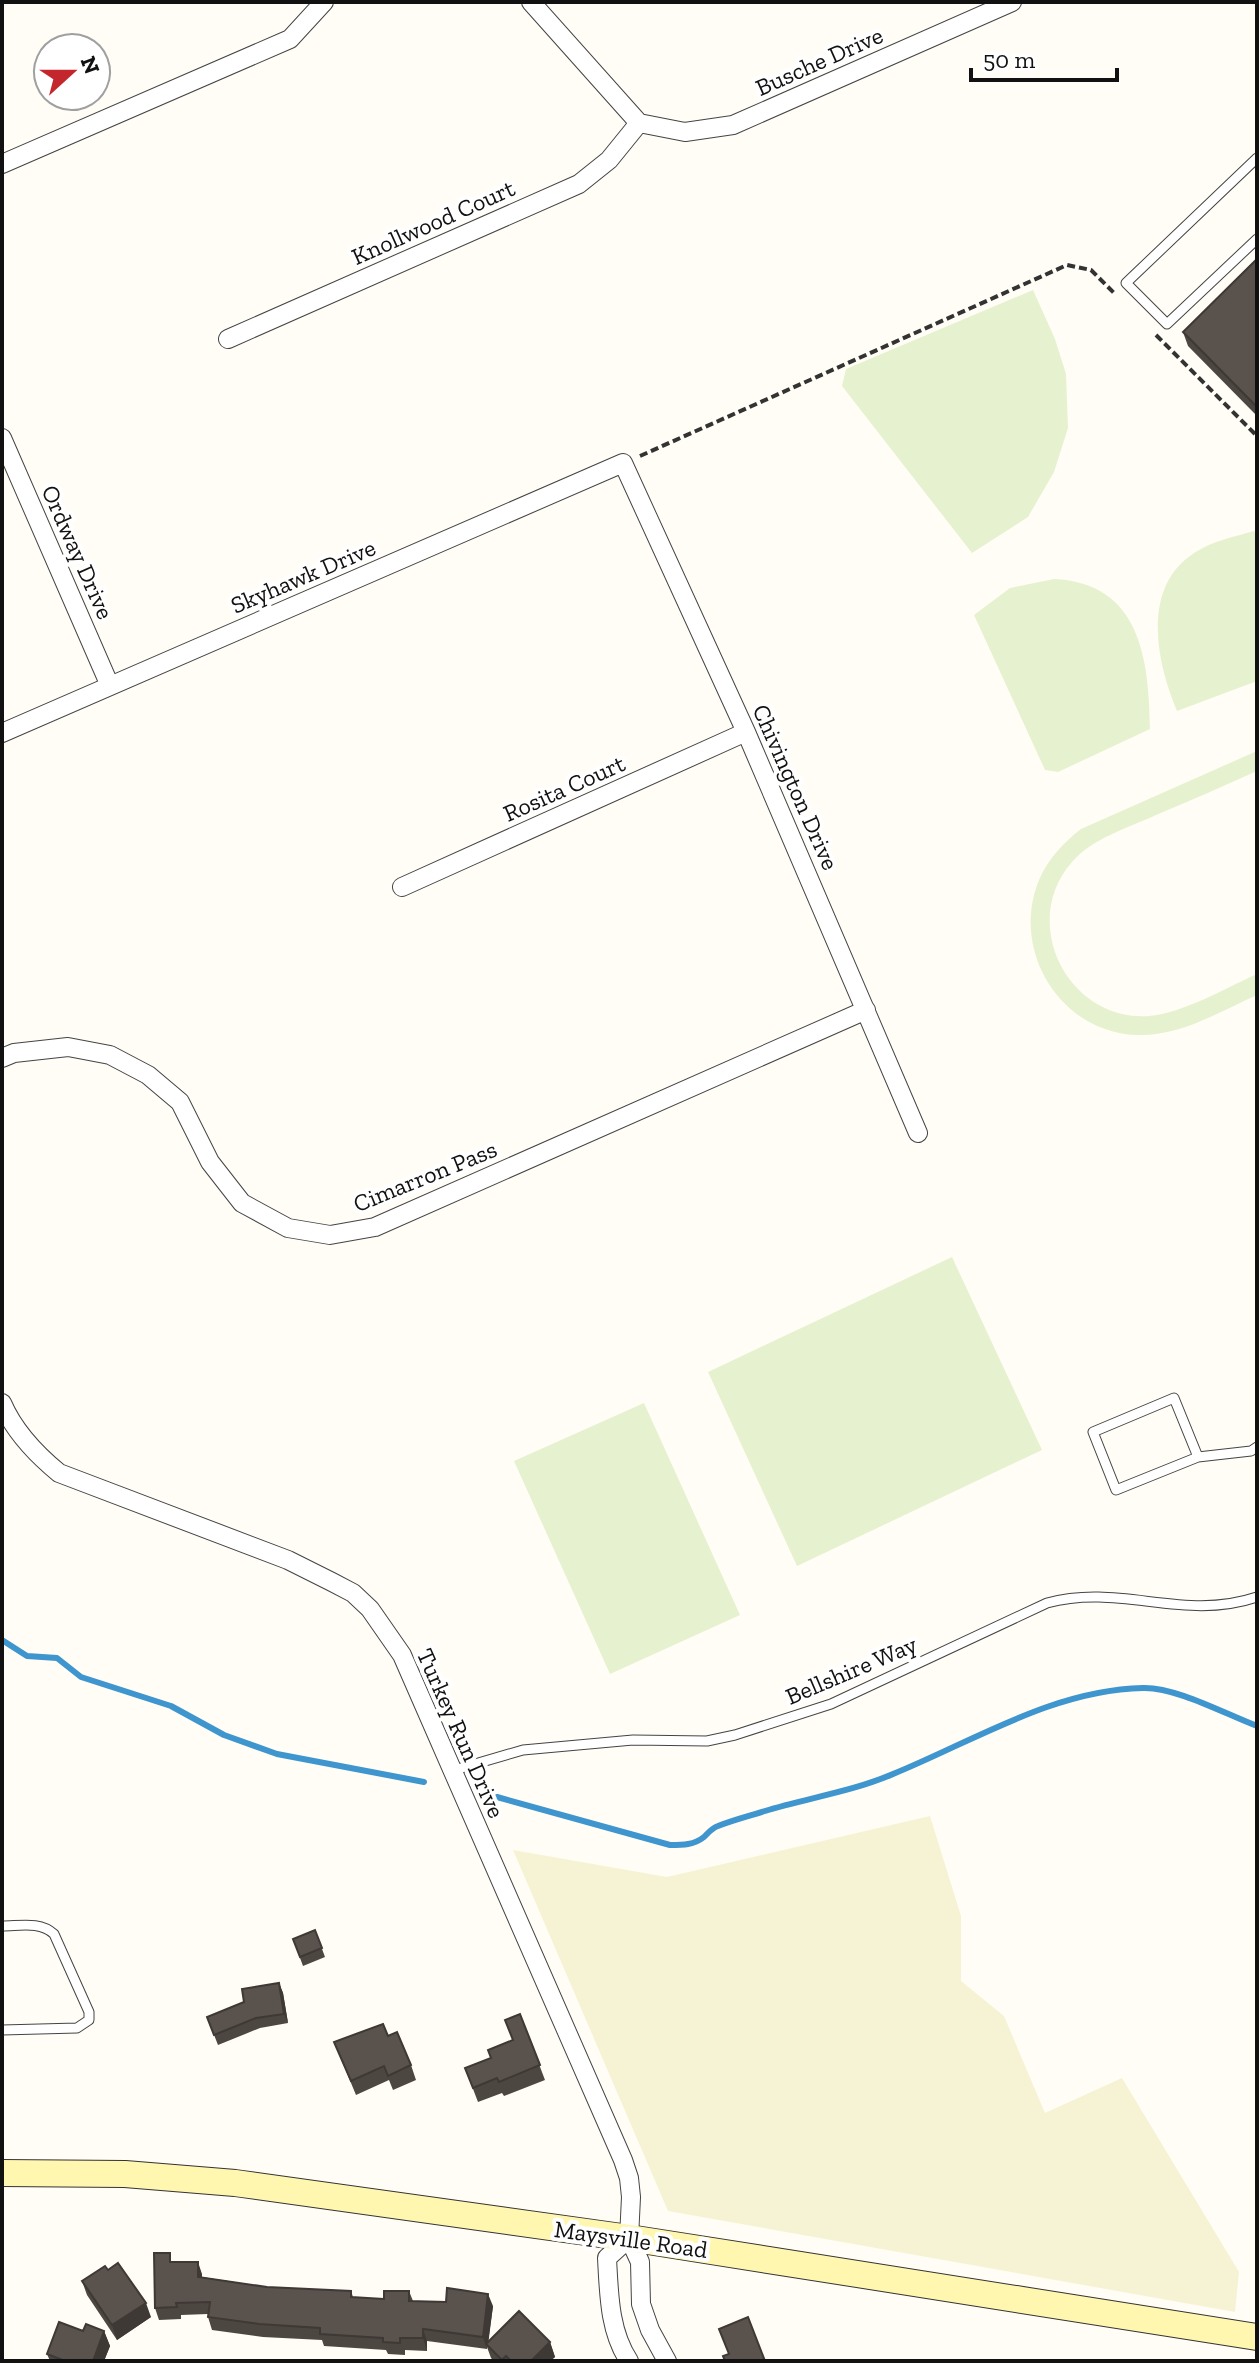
<svg xmlns="http://www.w3.org/2000/svg" width="1259" height="2363" viewBox="0 0 1259 2363" font-family="'Zilla Slab',serif">
<style>
.farmland{fill:#f6f3d4}
.pitch{fill:#e6f2cf}
.lines{fill:none;stroke-linecap:round;stroke-linejoin:round}
.stream{stroke:#3f96cf;stroke-width:6}
.lane-casing{stroke:#444;stroke-width:11}
.street-casing{stroke:#444;stroke-width:20}
.secondary-casing{stroke:#333;stroke-width:28}
.path{stroke:#333;stroke-width:4;stroke-dasharray:8 4;stroke-linecap:butt}
.lane{stroke:#fff;stroke-width:9}
.street{stroke:#fff;stroke-width:18}
.secondary{stroke:#fff6b0;stroke-width:26}
.wall{fill:#4d4742}
.shaded-wall{fill:#3f3936}
.building{fill:#5a524d;stroke:#3f3936;stroke-width:2}
.labels{text-anchor:middle;dominant-baseline:central;stroke-width:8;stroke-linejoin:round;paint-order:stroke}
.street-label{font-size:24px;fill:#111;stroke:#fff}
</style>
<rect width="100%" height="100%" fill="#fffdf5"/>
<path class="farmland" d="M930,1816l31,100v65l43,35 41,97 77,-35 117,194 -4,40 -567,-101 -155,-361 154,27z"/>
<path class="pitch" d="M1033,290l22,49 11,35 2,54 -14,44 -26,45 -56,36 -130,-167 4,-17z
M1254,531l3,4v146l-80,30c-22,-52 -37,-130 24,-162 16,-9 36,-13 53,-18z
M1054,579c86,4 95,79 96,150l-92,43 -13,-2 -71,-155 36,-27z
M1257,751v20c-34,15 -67,30 -101,44 -28,13 -63,23 -84,47 -54,61 -3,160 77,154 34,-3 77,-28 108,-42v21c-38,17 -78,42 -121,40 -76,-3 -126,-85 -97,-155 9,-21 24,-37 42,-51z
M952,1257l90,193 -245,116 -89,-194z
M644,1403l96,212 -130,59 -96,-213z"/>
<g class="lines">
<path class="stream" d="M2,1640l25,16 30,2 24,19 90,29 53,29 53,19 147,28
M497,1797l173,48c13,0 24,0 34,-8 5,-5 8,-9 14,-11 15,-6 31,-10 47,-15 42,-13 86,-19 128,-37 81,-33 160,-84 250,-86 33,-1 82,26 114,38"/>
<defs>
<path id="lane" d="M1257,158l-131,125 41,41 90,-85
M1198,1457l-24,-59 -81,34 23,58 82,-33 53,-6 6,-4
M451,1771l72,-21 110,-10 74,1 28,-6 96,-31 216,-101c74,-20 136,19 210,-6
M2,1926c18,0 38,-5 52,8l35,78v8l-12,8 -75,2"/>
<path id="street" d="M531,2l108,121
M639,123l46,9 48,-7 279,-123
M2,164l288,-125 34,-37
M228,339l351,-155 30,-24 30,-37
M2,438l108,248
M2,733l621,-270 123,269 172,401
M402,887l344,-155
M2,1058l12,-5 54,-6 42,8 38,20 32,27 30,60 32,41 46,25 42,7 45,-8 491,-217
M2,1403c12,28 35,52 57,70l229,87 44,22 21,11 17,16 32,46 221,505 6,18 2,19 -2,41 11,24 1,42 9,26 17,31
M629,2361c-20,-30 -20,-68 -22,-103l22,-20"/>
<path id="secondary" d="M2,2173l123,1 110,9 394,55 628,99"/>
</defs>
<use href="#lane" class="lane-casing"/>
<use href="#street" class="street-casing"/>
<use href="#secondary" class="secondary-casing"/>
<path class="path" d="M1156,335l101,101
M640,456l427,-191 24,5 25,25"/>
<use href="#lane" class="lane"/>
<use href="#street" class="street"/>
<use href="#secondary" class="secondary"/>
</g>
<path class="wall" d="M1257,259v157l-69,-70 -5,-14z
M315,1930l10,27 -22,9 -10,-27z
M279,1983l4,10 5,30 -28,5 -42,17 -11,-28 37,-15z
M520,2014l25,66 -41,16 -2,-3 -24,9 -13,-34 26,-10 21,-18z
M388,2036l23,29 5,15 -23,10 -4,-10 -33,15 -22,-53z
M174,2262l28,12v3l65,10 84,4 2,6 31,2 25,-8 4,10 80,5 -5,36h62l5,15 -5,4h-56l-3,-3 -4,-11v2l-60,-8v10l-22,-1v5l-17,-1 -2,-4 -62,-4 -2,-6 -59,-3 -51,-7 -4,-13v-3l-27,1v4l-22,1 -4,-12z
M82,2281l69,36 -34,23 -30,-45z
M83,2331h21l6,15 -6,15h-54l-3,-7z"/>
<path class="shaded-wall" d="M279,1983l4,10 5,30 -4,-9z
M198,2262l4,12v15l-4,-12z
M488,2294l5,12 -5,39 -2,-1 1,5 -4,-12z
M146,2303l5,14 -34,23 -5,-15z
M423,2329l4,12v10l-4,-13z
M104,2331l6,15 -6,15h-11z
M550,2342l5,15 -5,4h-19z"/>
<path class="building" d="M1257,259v148l-74,-75z
M315,1930l7,18 -22,9 -7,-18z
M279,1983l5,31 -28,4 -42,17 -7,-18 37,-15 -2,-13z
M520,2014l20,51 -41,17 -2,-4 -24,10 -8,-20 26,-10 -3,-8 25,-10 -8,-20z
M383,2024l5,12 9,-4 14,33 -23,11 -4,-10 -33,15 -17,-39z
M154,2253h16v9h28v15l69,10 84,4v6l33,2v-8h25v10l37,1 1,-14 41,6 -5,43 -60,-8v9h-23v5l-17,-1v-4l-63,-4v-6l-61,-4 -51,-7 2,-15 -34,1 1,4 -22,1z
M118,2263l28,40 -34,22 -30,-44 23,-15 3,4z
M519,2311l31,31 -19,19h-20l-5,-5 -4,4 -16,-16z
M748,2317l17,44h-40l-2,-5 6,-2 -10,-25z
M59,2322l24,9 3,-7 18,7 -11,30h-28l-18,-7z"/>
<g class="labels">
<g class="street-label">
<text transform="translate(819 61) rotate(-24)">Busche Drive</text>
<text transform="translate(433 222) rotate(-24)">Knollwood Court</text>
<text transform="translate(78 552) rotate(66)">Ordway Drive</text>
<text transform="translate(303 576) rotate(-23)">Skyhawk Drive</text>
<text transform="translate(796 787) rotate(66)">Chivington Drive</text>
<text transform="translate(564 788) rotate(-24)">Rosita Court</text>
<text transform="translate(425 1176) rotate(-22)">Cimarron Pass</text>
<text transform="translate(851 1670) rotate(-23)">Bellshire Way</text>
<text transform="translate(461 1733) rotate(66)">Turkey Run Drive</text>
<text transform="translate(631 2239) rotate(8)">Maysville Road</text>
</g>
</g>
<rect width="1259" height="2363" fill="none" stroke="#111111" stroke-width="8"/>
<g transform="translate(72 72) rotate(69)"><circle r="38" fill="#ffffff" stroke="#a0a0a0" stroke-width="2"/>
<path d="M0-6L14 30L0 20L-14 30Z" fill="#c4262e"/>
<text y="-12" font-size="22" font-weight="bold" text-anchor="middle" fill="#111111">N</text>
</g>
<path d="M971 68v12h146v-12" fill="none" stroke="#111111" stroke-width="4"/>
<text x="983" y="68" font-size="24" fill="#111111" stroke="#ffffff" stroke-width="6" paint-order="stroke">50 m</text>
</svg>
